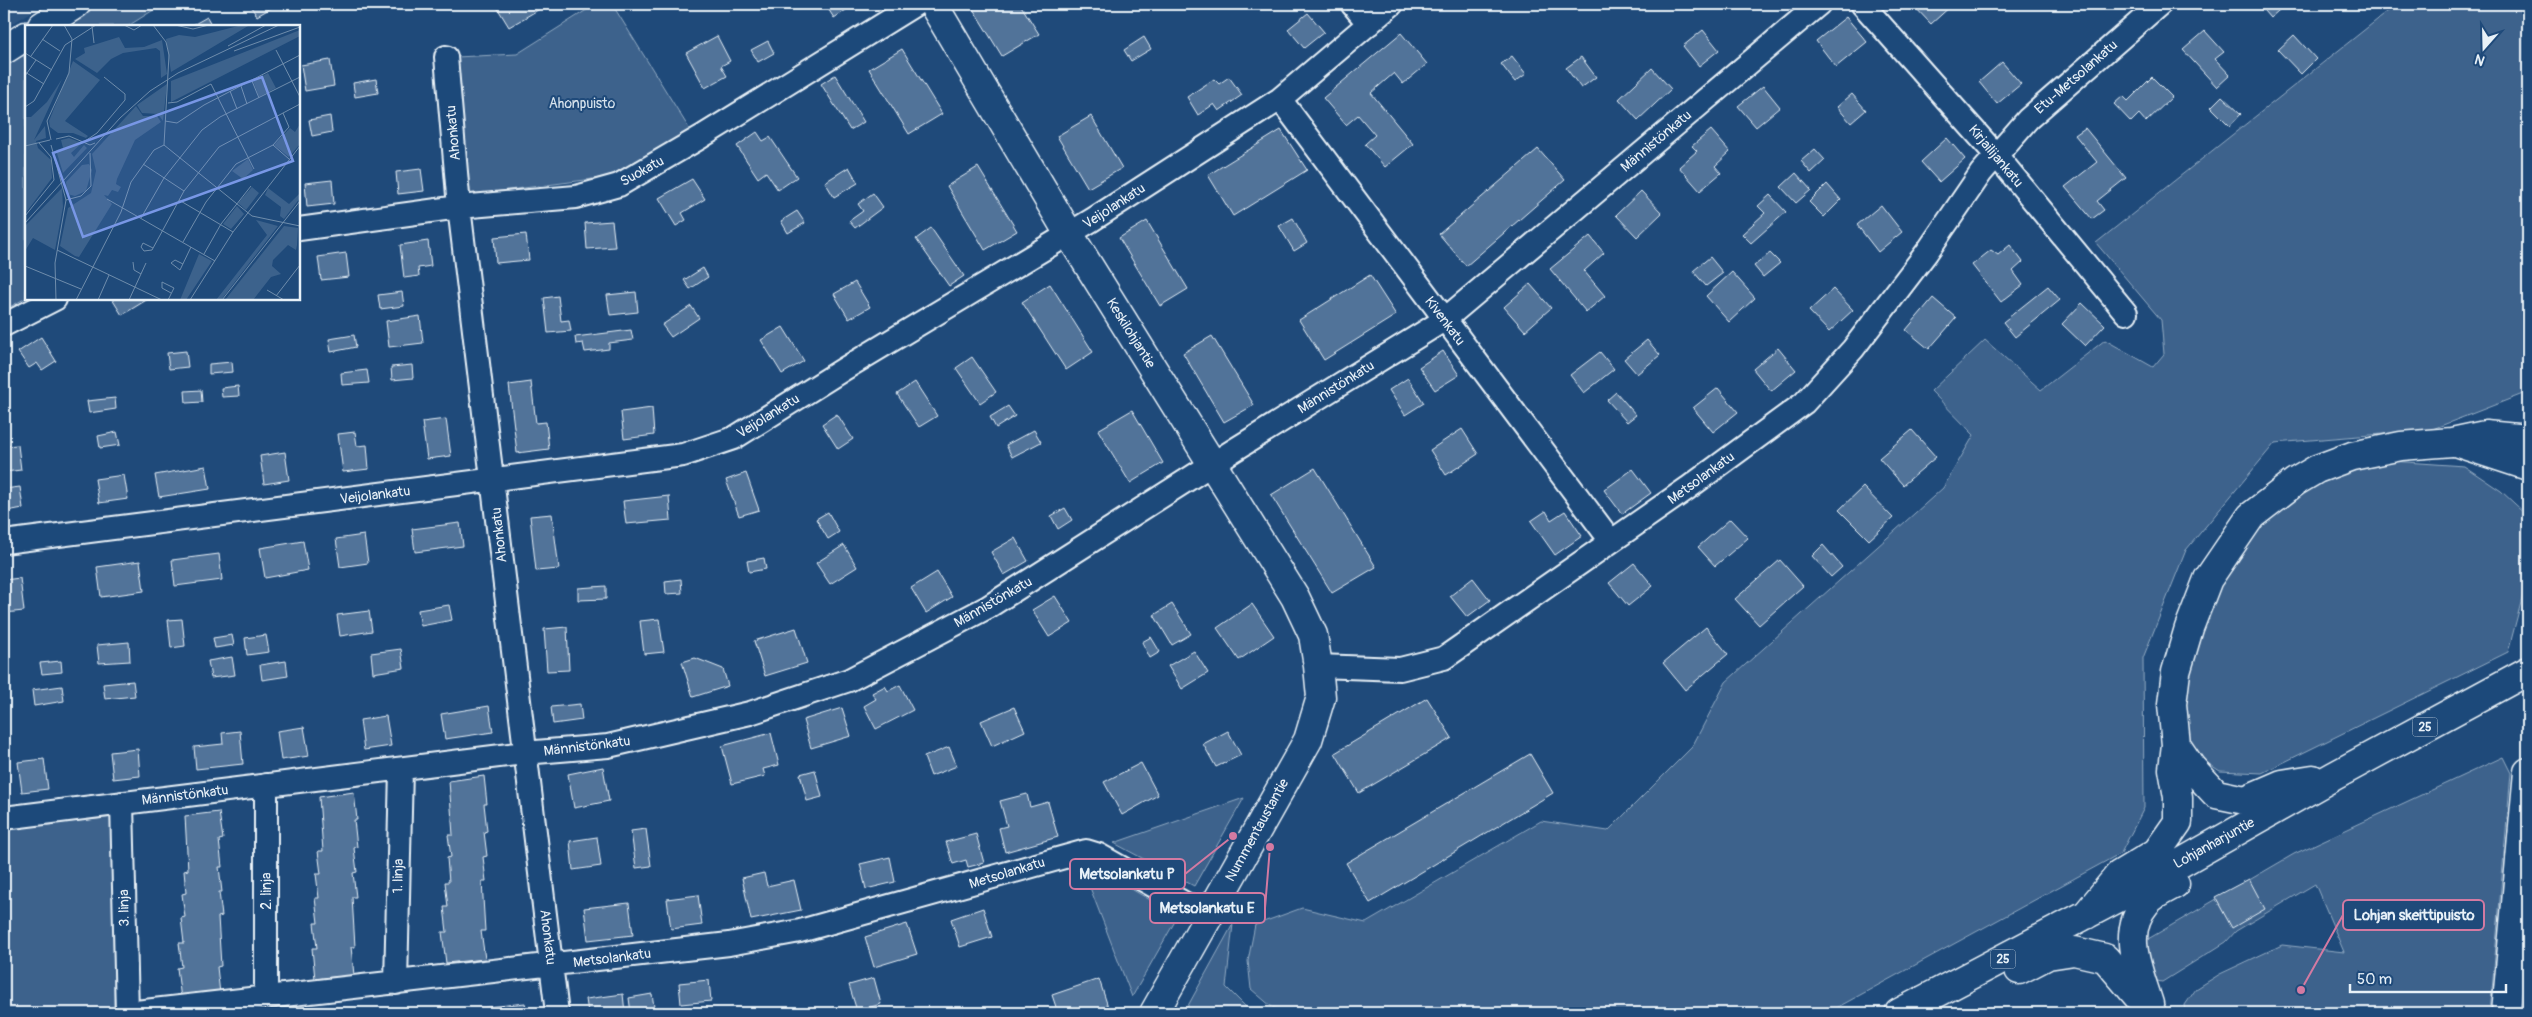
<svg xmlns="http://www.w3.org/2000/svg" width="2532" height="1017" viewBox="0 0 2532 1017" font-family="Pangolin,sans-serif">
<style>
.built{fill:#2e5683}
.green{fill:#3c628c;stroke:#92aac2}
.building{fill:#517399;stroke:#e8f1f8}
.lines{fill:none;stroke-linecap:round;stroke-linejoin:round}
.minor-casing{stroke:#e8f1f8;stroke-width:26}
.tertiary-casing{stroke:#e8f1f8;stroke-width:31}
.trunk-casing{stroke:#e8f1f8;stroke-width:31}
.minor{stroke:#1f4a7a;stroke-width:22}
.tertiary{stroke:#1f4a7a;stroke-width:28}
.trunk{stroke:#1f4a7a;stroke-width:28}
.labels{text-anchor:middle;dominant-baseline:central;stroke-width:4;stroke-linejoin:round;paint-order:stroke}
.shield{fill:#1f4a7a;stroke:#acbfd2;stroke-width:1}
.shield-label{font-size:12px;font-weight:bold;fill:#e8f1f8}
.street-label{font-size:14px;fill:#e8f1f8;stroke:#1f4a7a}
.park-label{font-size:14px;fill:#d7e3ed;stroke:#1f4a7a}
.inset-road{fill:none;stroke:#6f8dac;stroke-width:1}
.view{fill:#7897e6;fill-opacity:0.15;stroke:#7897e6;stroke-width:2.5}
.inset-edge{fill:none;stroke:#e8f1f8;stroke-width:2.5}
.leader{fill:none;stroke:#d37aa2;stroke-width:2}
.callout-dot{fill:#d37aa2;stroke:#1f4a7a;stroke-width:2}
.callout{fill:#1f4a7a;stroke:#d37aa2;stroke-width:2}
.callout-label{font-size:15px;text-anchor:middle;font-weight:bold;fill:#e8f1f8}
</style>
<rect width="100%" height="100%" fill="#1f4a7a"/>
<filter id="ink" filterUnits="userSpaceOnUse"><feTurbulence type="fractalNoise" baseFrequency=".02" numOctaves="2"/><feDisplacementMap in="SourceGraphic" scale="10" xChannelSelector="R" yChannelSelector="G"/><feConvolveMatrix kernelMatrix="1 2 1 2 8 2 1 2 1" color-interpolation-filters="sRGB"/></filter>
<g filter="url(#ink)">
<path class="built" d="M4,4h40l-40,25z"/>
<path class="green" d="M96,4h67l-35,22h-68z
M596,4h16l78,126 -82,47 -138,18 -14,-138 61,-3z
M2397,4h131v388l-98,38 -155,13 -89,107 -43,108 1,150 -23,45 -294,160h-538l-17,-6 -21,-18 -3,-28 7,-36 47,-17 64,15 175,-102 67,10 84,-84 34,-65 217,-194 31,-53 -43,-44 54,-51 56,50 64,-50 48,27 11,-13 -3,-34 -65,-77z
M22,53l4,8v237l-22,12v-246z
M2391,461l73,5 37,25 27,25v60l-20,76 -246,121 -42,-2 -25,-16 -15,-28 5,-50 22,-70 42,-72 71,-59z
M2503,757l8,16 -21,240h-304l-1,-8 11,-16 24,-15 62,-29 62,7 -29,-68 -79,47 -10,11 -64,40 -10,-2 -8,-32 4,-9 146,-85z
M1244,798l-50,88 -80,-43z
M115,817l-1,191 -35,5h-75v-184z
M1081,864l26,11 71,41 -46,81z
M1233,924l-7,63 26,26h-68z"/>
<path class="building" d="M249,4h29l-21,12z
M495,4h53l-39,23z
M825,4h30l-21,14z
M970,4h50l19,30 -37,22z
M1912,4h38l2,1 -21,19z
M2258,4h28l-16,14z
M1308,13l16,19 -20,16 -16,-19z
M207,17l5,9h-21z
M1846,17l21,25 -31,25 -20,-26z
M1703,30l16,20 -20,16 -16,-20z
M2205,31l19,21 -9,7 15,16 -13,12 -34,-37z
M1401,33l26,31 -24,20 -9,-11 -23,20 42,51 -28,23 -20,-23 10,-9 -17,-20 -12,10 -23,-27z
M2294,35l22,24 -15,15 -23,-24z
M717,36l13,25 -9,5 6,10 -22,12 -19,-35z
M1144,37l7,12 -20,12 -7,-11z
M768,41l6,12 -16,9 -7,-12z
M902,49l40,65 -33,20 -40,-65z
M1512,56l14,18 -11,8 -14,-18z
M1581,57l15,20 -15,11 -15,-20z
M330,60l4,26 -29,5 -4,-26z
M2002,62l19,22 -24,20 -18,-22z
M1652,68l19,21 -33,31 -19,-21z
M835,75l29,47 -14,8 -29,-46z
M1229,77l13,18 -23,16 -5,-7 -16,11 -11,-18 27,-18 5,5z
M2152,77l20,20 -26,25 -7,-8 -8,8 -17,-18 9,-8 5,5z
M376,79l2,14 -23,4 -2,-14z
M1763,86l17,21 -24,20 -18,-21z
M1852,94l14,16 -15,13 -14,-16z
M2222,96l19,18 -11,12 -19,-19z
M330,116l2,16 -20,4 -3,-16z
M1091,116l31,52 -34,20 -31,-52z
M2085,128l41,50 -29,23 7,9 -12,9 -27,-32 32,-25 -22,-27z
M1281,130l26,40 -74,46 -25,-41z
M1711,130l19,22 -15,14 6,7 -21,18 -21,-24 18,-16 -5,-5z
M757,132l6,9 7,-4 27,40 -19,13 -12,-18 -8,6 -21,-32z
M1947,138l18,21 -26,23 -18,-20z
M1538,149l27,31 -99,86 -27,-32z
M1815,149l10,11 -14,13 -10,-12z
M849,167l9,16 -24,14 -9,-15z
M978,167l39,64 -32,19 -38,-64z
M421,169l3,22 -26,3 -2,-22z
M1796,173l15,17 -15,13 -15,-16z
M692,179l13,20 -23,14 4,7 -10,6 -17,-28z
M332,180l2,24 -27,3 -2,-24z
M1827,184l14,16 -17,17 -15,-15z
M1641,191l21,22 -25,24 -21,-22z
M873,193l10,14 -28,21 -6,-7 14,-10 -5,-7z
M1770,195l16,17 -35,31 -9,-9 23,-21 -7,-7z
M1881,205l21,27 -24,20 -21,-27z
M797,211l8,12 -17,10 -7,-12z
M1293,218l14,25 -13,8 -15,-25z
M612,221l3,26 -28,2 -2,-26z
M1147,221l41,68 -28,17 -41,-68z
M931,228l33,48 -15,10 -33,-47z
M526,234l3,26 -33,3 -2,-26z
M1590,236l14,17 -20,18 21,25 -19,16 -36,-43z
M428,241l3,25 -13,2 1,8 -15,2 -4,-33z
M2010,245l13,17 -10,9 10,14 -22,17 -29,-37 19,-15 7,5z
M346,253l3,24 -28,3 -3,-23z
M1770,253l10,10 -17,14 -9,-11z
M1710,257l13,16 -17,13 -13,-15z
M703,268l5,9 -18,12 -6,-9z
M1732,272l23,26 -26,24 -23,-26z
M1370,275l26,40 -72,45 -25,-40z
M855,282l15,25 -21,12 -15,-25z
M1050,284l43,68 -27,18 -44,-68z
M1530,284l21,24 -26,23 -21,-24z
M2048,286l12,14 -45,37 -12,-15z
M1833,289l20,21 -24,22 -20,-21z
M402,292l2,14 -24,3 -2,-14z
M636,292l2,20 -28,3 -3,-20z
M558,296l3,25 8,-1 2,11 -23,2 -4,-35z
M1933,298l23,20 -27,31 -23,-19z
M112,299h36l-26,16z
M2082,303l23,22 -20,21 -23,-22z
M691,306l8,12 -28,19 -9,-12z
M420,316l3,27 -34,4 -3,-26z
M783,327l21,34 -22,13 -21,-34z
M631,330l2,10 -24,3v6l-24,3 -2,-9 -7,1 -1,-7z
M354,335l2,12 -25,5 -2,-13z
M1212,336l42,69 -30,17 -41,-69z
M41,337l15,24 -14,9 -5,-7 -8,5 -11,-16z
M1647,340l13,15 -23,19 -13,-15z
M1778,348l18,22 -25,21 -18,-22z
M186,351l2,16 -19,2 -2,-16z
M1443,351l16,24 -24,15 -16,-23z
M1600,352l14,17 -30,24 -14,-18z
M972,357l24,35 -16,11 -24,-35z
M232,362l1,10 -24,2v-10z
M412,365l1,13 -21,2 -1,-13z
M367,370l2,13 -27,2 -1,-12z
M1408,378l16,25 -19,12 -16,-25z
M531,382l5,41 10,-1 3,27 -32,4 -8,-68z
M915,382l22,34 -18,11 -22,-33z
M238,386l1,10 -17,1 -1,-9z
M1718,388l20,24 -25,20 -20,-24z
M201,390l1,12 -16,1 -1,-12z
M1616,392l20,23 -9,7 -20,-22z
M115,398l1,11 -27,4 -2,-12z
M1008,406l7,10 -19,12 -6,-11z
M652,408l2,27 -30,4 -3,-27z
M1132,410l31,53 -33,20 -32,-53z
M837,414l16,25 -15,10 -16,-25z
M446,419l5,37 -24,3 -5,-37z
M1462,429l16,25 -32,21 -16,-25z
M1034,430l7,12 -29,15 -6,-12z
M1912,430l24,27 -33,28 -24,-27z
M117,432l3,13 -20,3 -2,-12z
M355,432l2,14 10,-1 2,24 -26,3 -5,-38z
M18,445l3,25 -16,2 -1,-26z
M285,452l4,28 -25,4 -4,-28z
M206,466l4,23 -51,8 -4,-22z
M1315,468l61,99 -44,26 -61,-98z
M1633,469l18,24 -29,21 -18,-24z
M746,473l13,37 -20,6 -13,-36z
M124,475l4,24 -29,4 -4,-24z
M20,487l3,21 -16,3 -3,-22z
M1863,487l30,31 -24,22 -30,-30z
M669,496l2,24 -45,4 -3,-23z
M1065,508l7,12 -14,9 -7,-13z
M1546,511l5,9 14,-9 17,25 -27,19 -24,-34z
M828,512l11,20 -11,7 -12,-20z
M552,514l7,55 -23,2 -6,-55z
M1730,519l18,19 -33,28 -17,-19z
M460,523l3,23 -48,6 -3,-23z
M364,535l4,28 -28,4 -4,-28z
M1015,538l13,23 -24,14 -13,-23z
M303,541l5,29 -43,8 -5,-30z
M844,545l13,22 -27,17 -14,-21z
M1823,545l19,22 -11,10 -19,-21z
M219,554l3,26 -47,6 -3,-26z
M764,558l2,11 -17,3 -2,-11z
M1780,560l23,26 -44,39 -24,-26z
M140,561l4,30 -43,6 -4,-30z
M1634,563l19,23 -25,20 -19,-23z
M937,572l15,25 -26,16 -15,-25z
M20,578l4,33 -20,2v-33z
M1473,578l17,22 -23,17 -17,-21z
M681,579l1,14 -16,1 -1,-13z
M606,586v13l-28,1v-12z
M1055,596l17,27 -23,14 -17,-27z
M1172,604l19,30 -19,11 -18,-30z
M1252,604l22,32 -35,24 -22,-32z
M449,605l3,15 -31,6 -3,-16z
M369,611l3,20 -32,5 -3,-21z
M182,619l3,27 -14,2 -3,-28z
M659,619l5,33 -20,2 -4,-33z
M567,627l2,43 -22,1 -3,-42z
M1706,627l22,27 -43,36 -22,-27z
M796,628l11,35 -42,13 -11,-35z
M232,635l2,10 -19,3 -2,-10z
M266,635l3,17 -22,3 -2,-17z
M1151,637l9,15 -10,6 -8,-16z
M129,642l1,19 -31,2 -2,-18z
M401,649l3,19 -31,5 -2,-20z
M1194,651l14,22 -26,16 -14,-23z
M232,657l3,18 -24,3 -3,-17z
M695,658l28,11 5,17 -35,11 -11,-35z
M61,661l1,11 -20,2 -2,-11z
M286,661l2,15 -26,4 -2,-15z
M133,681l2,15 -30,3 -2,-15z
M900,685l13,25 -37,19 -12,-23 12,-7 -4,-6 13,-7 3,5z
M62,686l2,15 -30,5 -2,-16z
M1427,698l25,40 -93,55 -24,-40z
M580,704l2,16 -29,4 -2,-17z
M489,706l4,26 -48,7 -4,-25z
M1014,707l11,24 -33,15 -11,-25z
M842,708l9,28 -40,12 -8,-28z
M386,716l5,30 -27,4 -4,-30z
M304,727l5,29 -28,4 -4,-29z
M240,731l3,33 -47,5 -2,-22 29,-3 -1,-11z
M1228,731l13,24 -25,12 -13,-23z
M771,733l8,32 -16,4 2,7 -33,8 -10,-38z
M949,747l8,19 -26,10 -7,-19z
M138,749l2,27 -27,3 -3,-27z
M1530,754l23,39 -183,110 -24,-40z
M44,759l4,30 -26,3 -4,-30z
M1141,763l17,32 -36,20 -18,-33z
M603,767l6,34 -35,7 -6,-34z
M815,770l7,27 -15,4 -7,-27z
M484,776l3,28h-3l3,27 -3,1 3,24 -4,1 3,24h-4l3,50h-4l4,28 -39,4 -4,-31h5l-3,-25h4l-3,-25h4l-2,-24 4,-1 -3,-22h5l-4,-54z
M354,792l3,28h-3l3,27 -3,1 3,24 -4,1 3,24h-4l3,50h-4l3,28 -39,4 -3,-31h5l-3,-25h4l-3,-25h4l-3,-24h5l-3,-23h5l-4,-54z
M1027,794l3,13 18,-5 10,35 -53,15 -6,-24 8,-2 -7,-25z
M219,812l4,27 -4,1 3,27h-3l3,25h-3l3,24 -4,1 3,49 -4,1 3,27 -39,5 -4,-31 5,-1 -3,-24h5l-3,-25 4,-1 -3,-23 4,-1 -2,-22 4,-1 -3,-54z
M646,829l5,37 -15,2 -5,-37z
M976,834l8,29 -16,4 -2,-7 -13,4 -7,-22z
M597,837l4,29 -28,4 -3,-29z
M890,857l5,25 -29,7 -6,-25z
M764,873l3,13 27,-6 7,30 -50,10 -9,-42z
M2249,879l16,30 -33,19 -17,-31z
M698,895l4,30 -31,4 -4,-30z
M629,903l4,32 -45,5 -4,-32z
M983,908l9,29 -32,10 -9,-28z
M907,924l10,30 -43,13 -9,-30z
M874,978l7,26 -24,7 -8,-26z
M1099,979l11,34h-52l-6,-18z
M709,980l2,21 -30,3 -2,-21z
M623,994l2,19h-37l-2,-14z
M652,994l3,19h-24l-2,-15z
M525,1003l2,10h-46l-1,-5z"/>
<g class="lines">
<defs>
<path id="minor" d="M1352,4l17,20
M1862,4l134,151 130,158
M446,57l13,150 98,806
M1280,99l331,442
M299,229l160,-22 117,-10 43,-12 82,-48 215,-133
M4,325l51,-26
M4,542l679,-87 51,-17 110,-69 248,-149 188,-121 112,-95
M1318,666l82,3 44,-11 244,-170 116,-85 49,-54 74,-97 54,-79 47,-54 132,-115
M122,803l5,210
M4,818l520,-65 84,-7 142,-33 99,-33 139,-73 243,-155 213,-132 375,-316
M396,983l5,-214
M266,998v-213
M127,1013l602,-69 71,-13 286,-80 13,4 110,62"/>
<path id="tertiary" d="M933,4l136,230 226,363 18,38 5,31 3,31 -13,43 -154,273
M42,26l34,-22
M4,50l22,-14
M2506,1013l22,-241"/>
<path id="trunk" d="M2458,443l70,23
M2176,745l15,22 25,27 29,6 37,-16 31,-5
M2086,915l33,-40 38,-23 21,-30v-25l-5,-28 3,-24 -4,-41 4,-32 13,-44 19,-49 43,-63 44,-34 22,-13 35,-13 49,-10 51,-4 33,-7 43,4
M2019,970l29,-15 26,-4 31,7 47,55
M2149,1004c-10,-33 -29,-71 -3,-101 6,-8 20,-14 29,-19
M1899,1013l234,-123 201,-114 194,-105"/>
</defs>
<use href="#minor" class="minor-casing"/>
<use href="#tertiary" class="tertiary-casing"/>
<use href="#trunk" class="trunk-casing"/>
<use href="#minor" class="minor"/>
<use href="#tertiary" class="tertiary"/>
<use href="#trunk" class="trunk"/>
</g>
</g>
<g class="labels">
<g class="shield">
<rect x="2412.5" y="717.5" width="25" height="19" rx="4"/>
<rect x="1990.5" y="949.5" width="25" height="19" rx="4"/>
</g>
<g class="shield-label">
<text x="2425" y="727">25</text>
<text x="2003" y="959">25</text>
</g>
<g class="street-label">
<text transform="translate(2076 77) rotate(-41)">Etu-Metsolankatu</text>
<text transform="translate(453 133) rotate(-95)">Ahonkatu</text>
<text transform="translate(1656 141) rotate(-40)">Männistönkatu</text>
<text transform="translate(1996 156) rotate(50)">Kirjailijankatu</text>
<text transform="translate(642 171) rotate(-29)">Suokatu</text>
<text transform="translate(1114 206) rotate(-33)">Veijolankatu</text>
<text transform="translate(1445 321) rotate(53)">Kivenkatu</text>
<text transform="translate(1131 333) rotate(58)">Keskilohjantie</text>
<text transform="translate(1336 387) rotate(-32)">Männistönkatu</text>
<text transform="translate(768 416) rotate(-32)">Veijolankatu</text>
<text transform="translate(1701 478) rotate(-36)">Metsolankatu</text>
<text transform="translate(375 495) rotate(-7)">Veijolankatu</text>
<text transform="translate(499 535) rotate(-96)">Ahonkatu</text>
<text transform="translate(993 602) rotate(-30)">Männistönkatu</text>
<text transform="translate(587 746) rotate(-7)">Männistönkatu</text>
<text transform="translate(185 795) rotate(-7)">Männistönkatu</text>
<text transform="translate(1257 830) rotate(-61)">Nummentaustantie</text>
<text transform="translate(2214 843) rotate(-29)">Lohjanharjuntie</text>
<text transform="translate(1007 873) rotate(-17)">Metsolankatu</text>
<text transform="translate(398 876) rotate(-89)">1. linja</text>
<text transform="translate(266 891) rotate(-90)">2. linja</text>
<text transform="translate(124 908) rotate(-91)">3. linja</text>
<text transform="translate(548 937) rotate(83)">Ahonkatu</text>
<text transform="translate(612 958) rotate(-7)">Metsolankatu</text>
</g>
<g class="park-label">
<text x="582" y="103">Ahonpuisto</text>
</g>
</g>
<g transform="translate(25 25)">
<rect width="275" height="275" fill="#1f4a7a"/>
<path d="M217,0l6,1 -77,46 -5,-33 13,-4 16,2zM275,5v6l-129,66v-21zM94,12l6,11 19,-1 18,-7 5,34 -6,4 -1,-27 -4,-3 -33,5 -12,6 -14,14 -22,-14 10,-6 -1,-5zM48,36l27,19 -35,41 23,15 -2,2 -13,-5h-15l-8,-6 -1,-6zM243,48l8,15 -17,9 -6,-16zM37,54l-28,61 11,-14 1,12 -10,3 2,7 13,12 1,18 -27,36v-97h6l16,-15zM142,59l-4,37 -5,-7 -16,-1 -5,-8zM111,81l7,10h14l4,6 -26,18 -18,39 -1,5 5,3 -3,5 -6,-2 -4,6 -4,-1 8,9 -33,53 -4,-1 -15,-10 8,-38 23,-15 5,-22 -4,-17zM275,99v20l-11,13 -15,-12 16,-17 5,4zM44,113l13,5 -11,10 3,4 10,-12 3,3 -24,25 -7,-23 7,-2 -2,-8zM223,134l5,11 -10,9 -11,-8zM64,139l3,6 -6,21 -11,5 -8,-2 -1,-12 16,-17zM227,162l7,6 -13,17 -8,-7zM37,163l1,19 -8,43 -22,-12 -8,13v-25zM243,163l21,16 11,-11v5l-16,21 -4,-3 1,-9 -16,-12zM212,181l7,8 -13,15 -8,-5zM231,195l22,6 -57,74h-5l51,-65zM259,201l14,2 -1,17 -1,5 -8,-5 -15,15 -1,6 9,8 -10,3 -18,23h-28zM174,229l13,7 -26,39h-6z" fill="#3c628c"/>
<path class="inset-road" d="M39,0l8,14M99,0l10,5 8,-5M128,0l13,17 3,13 -5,90M150,0l18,4 16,-4M67,1l2,17M17,14l18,12M203,21l38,-21M251,25l24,47M209,26l66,-24M0,28l27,17M6,31l22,-31M0,47l19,12M0,51l11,-16M227,56l7,17M216,61l6,18M205,66l7,18M143,78l9,-1 34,-18 43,85M0,82l9,-6 31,-56 31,-20M140,96l12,2 27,-18 96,-50M31,114l13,-3 21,9 5,-2M26,115l-4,-19 22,-48 3,-34M60,116l12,-8 28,-33v-6l-21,-17M26,120l15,55 -11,63 1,37M139,120l88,71 48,10M248,120l16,14M0,121l25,-6M118,139l41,27M82,174l108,62M41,175l15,-4 10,-10 -1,-33M154,175l54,32M0,191l29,-36 -3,-23 -12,-14M116,193l23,-40 38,-48 18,-13 80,-40M0,198l95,-105 30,-27 28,-18 101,-48M158,217l23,-40 30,-38 37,-19 16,-18 -6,-14M128,223l-10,-5 -2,4 3,4 8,-1 32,-59 35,-44 81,-43M32,225l105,50M179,229l17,-30 30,-38M108,237l1,8 7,4M158,239l-8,-4 -4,3 9,7 11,-23M0,241l56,23M242,265l17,10M251,271l24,-31M51,275l45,-88 10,-30 23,-32 10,-5M73,275l11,-25M104,275l17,-37M143,275l6,-12 -12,-6v6l9,5M165,275l43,-68 67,-86M197,275l78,-99"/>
<path class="view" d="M237,52l31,84 -210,76 -30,-84z"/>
<rect width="275" height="275" class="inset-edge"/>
</g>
<path class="leader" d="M1233 836L1185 874M1270 847L1265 908M2301 990L2343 915"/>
<g class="callout-dot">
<circle cx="1233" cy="836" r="5"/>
<circle cx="1270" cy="847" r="5"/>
<circle cx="2301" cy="990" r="5"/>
</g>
<g class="callout">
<rect x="1070" y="859" width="115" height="30" rx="5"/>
<rect x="1150" y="893" width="115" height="30" rx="5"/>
<rect x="2343" y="900" width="141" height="30" rx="5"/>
</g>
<g class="callout-label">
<text x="1127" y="879">Metsolankatu P</text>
<text x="1207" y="913">Metsolankatu E</text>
<text x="2414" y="920">Lohjan skeittipuisto</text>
</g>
<rect width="2532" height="1017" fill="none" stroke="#1f4a7a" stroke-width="20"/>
<rect x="10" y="10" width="2512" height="997" fill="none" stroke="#e8f1f8" stroke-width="2" filter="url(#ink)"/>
<g transform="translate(2484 48) rotate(200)" stroke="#1f4a7a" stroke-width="4" paint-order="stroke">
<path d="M0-4L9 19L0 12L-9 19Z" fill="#e8f1f8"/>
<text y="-8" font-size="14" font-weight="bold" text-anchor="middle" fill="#e8f1f8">N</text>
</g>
<path d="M2350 984v8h156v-8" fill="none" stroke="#e8f1f8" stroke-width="2.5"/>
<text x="2357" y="984" font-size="15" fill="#e8f1f8" stroke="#1f4a7a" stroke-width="4" paint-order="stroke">50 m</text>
</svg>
